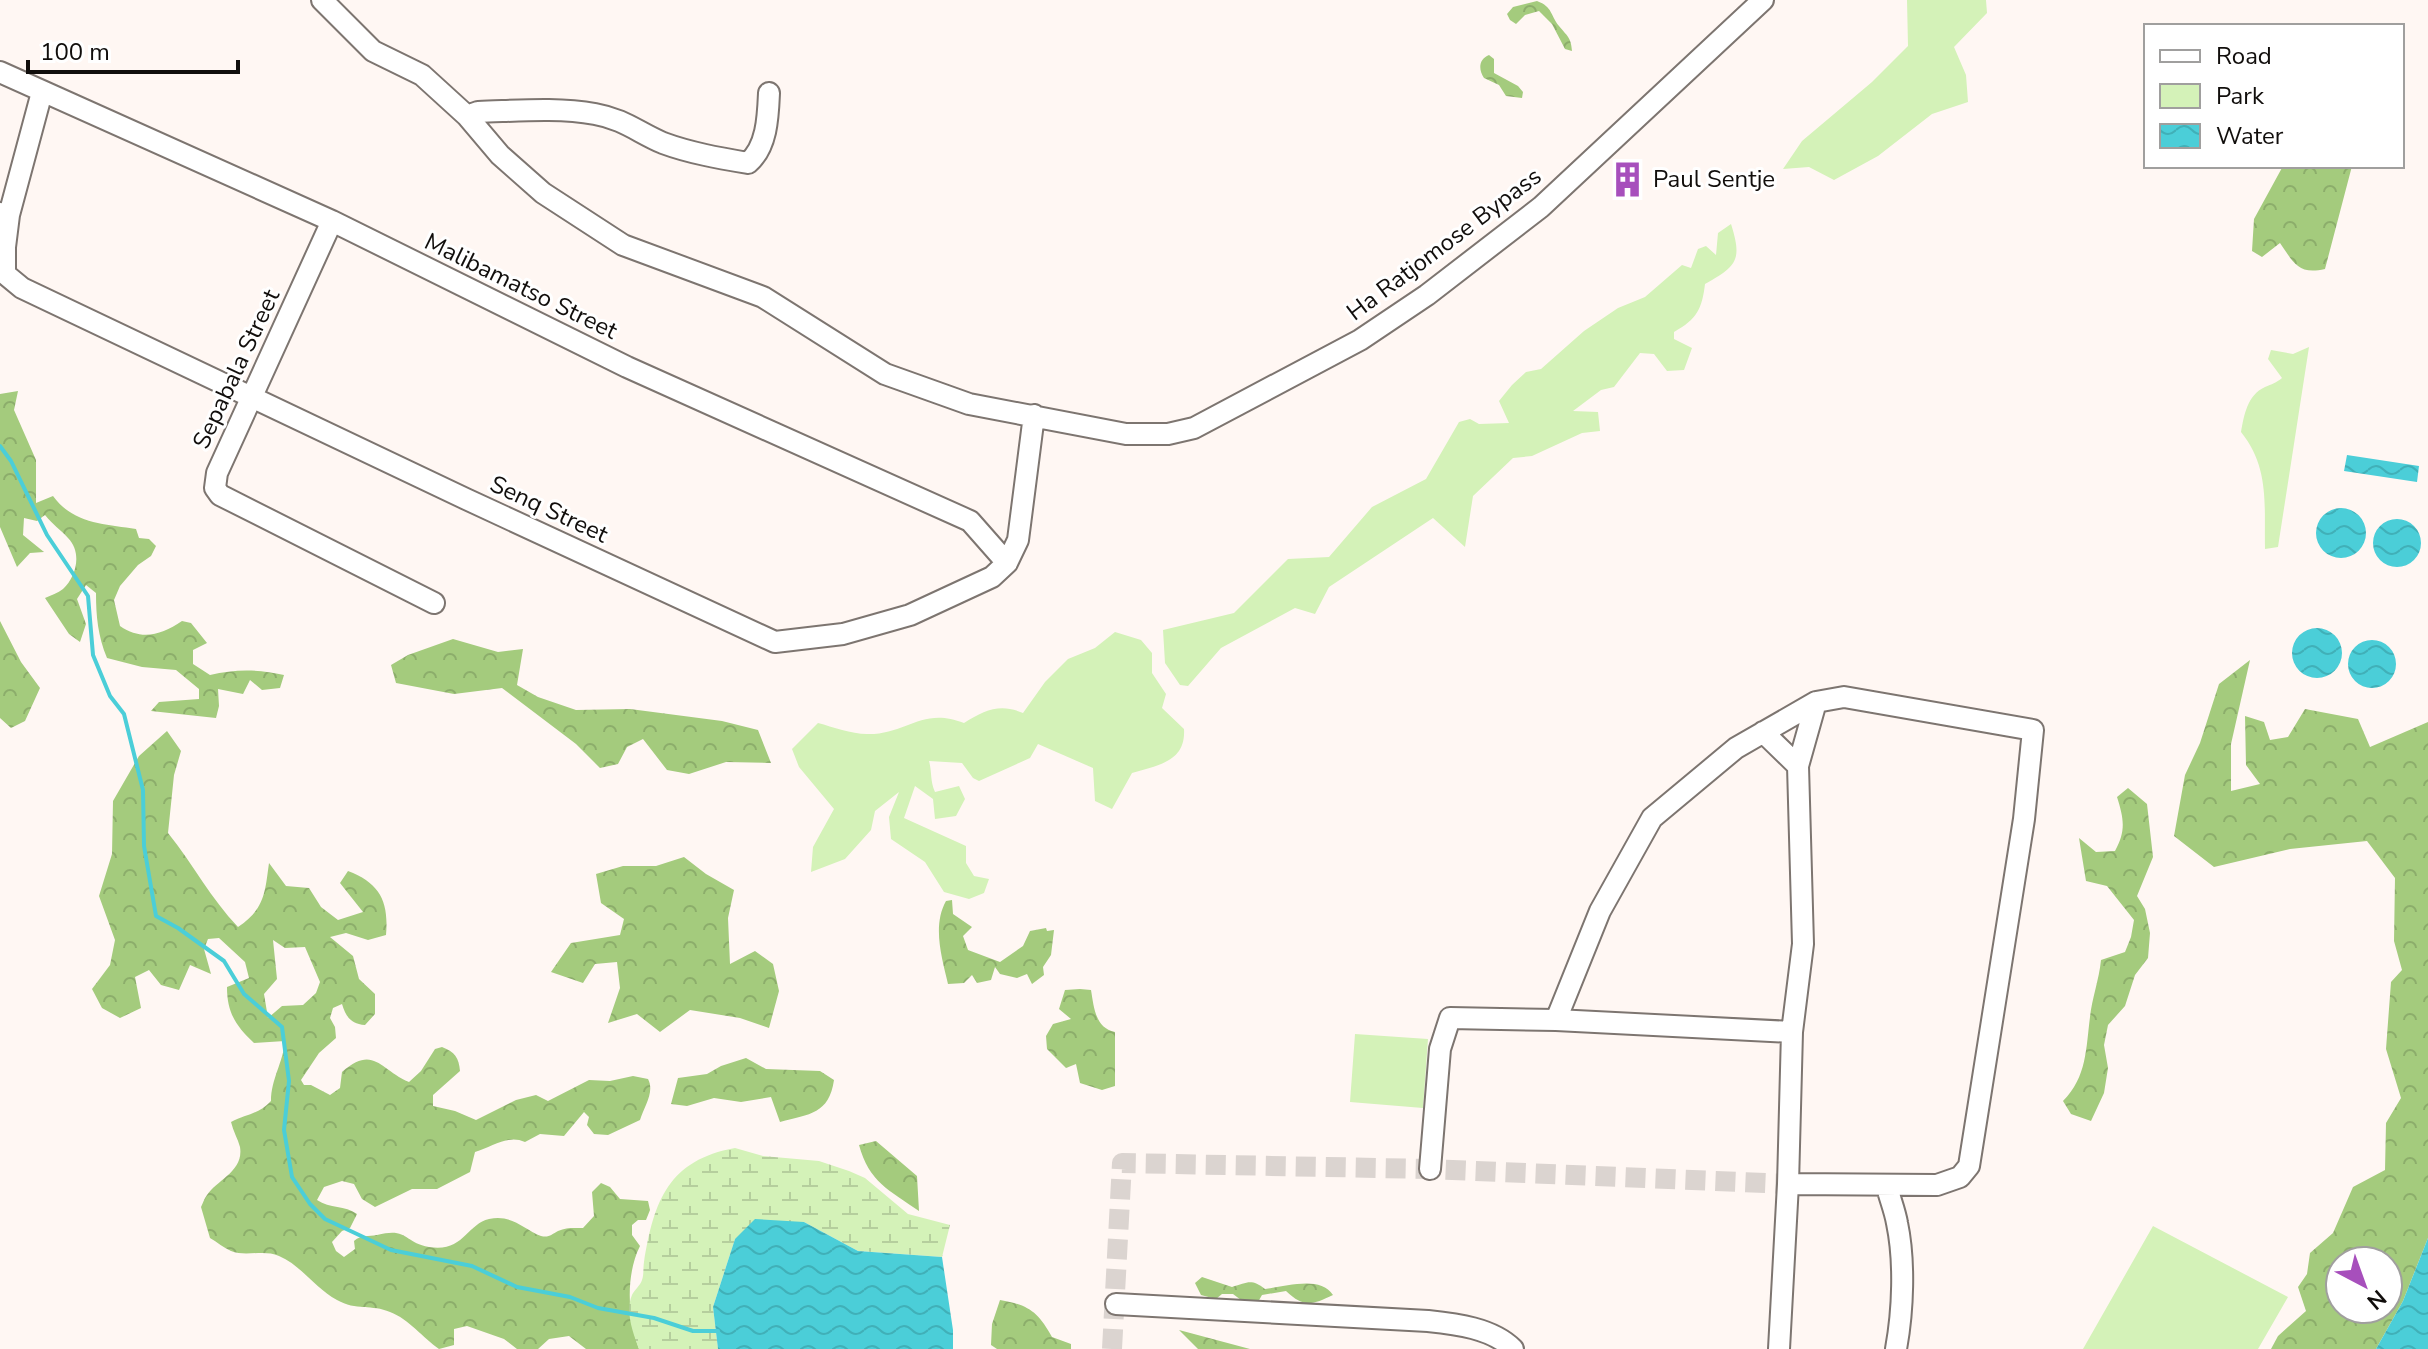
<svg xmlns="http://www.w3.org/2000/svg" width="2428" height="1349" viewBox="0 0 2428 1349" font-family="'Nunito Sans',sans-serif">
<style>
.green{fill:#d4f2b8}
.forest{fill:url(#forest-crowns);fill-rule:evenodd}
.wetland{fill:url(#wetland-marsh)}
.water{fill:url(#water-waves)}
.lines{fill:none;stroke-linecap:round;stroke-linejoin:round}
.stream{stroke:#4bced8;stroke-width:4}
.minor-tunnel{stroke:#dbd4d0;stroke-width:20;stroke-dasharray:20 10;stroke-linecap:butt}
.minor-casing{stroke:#7d7570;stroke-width:24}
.minor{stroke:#fff;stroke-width:20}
.labels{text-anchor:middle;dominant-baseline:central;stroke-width:6;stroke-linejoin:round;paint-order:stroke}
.poi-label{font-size:24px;fill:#110e0c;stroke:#fff;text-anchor:start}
.street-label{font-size:24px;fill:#110e0c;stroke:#fff}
</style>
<defs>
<pattern id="forest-crowns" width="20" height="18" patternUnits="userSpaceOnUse" patternTransform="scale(2)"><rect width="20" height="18" fill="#a4cb7d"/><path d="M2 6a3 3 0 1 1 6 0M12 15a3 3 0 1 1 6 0" fill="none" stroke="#8cad6b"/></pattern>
<pattern id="wetland-marsh" width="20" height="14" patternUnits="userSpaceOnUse" patternTransform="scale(2)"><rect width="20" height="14" fill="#d4f2b8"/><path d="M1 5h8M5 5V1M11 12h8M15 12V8" fill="none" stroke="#b5ce9d"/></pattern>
<pattern id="water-waves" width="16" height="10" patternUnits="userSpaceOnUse" patternTransform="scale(2)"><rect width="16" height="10" fill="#4bced8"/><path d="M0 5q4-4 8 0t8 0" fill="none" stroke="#40b0b8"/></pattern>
</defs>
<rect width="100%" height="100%" fill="#fff7f3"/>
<path class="green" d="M1907,0h79l1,13 -33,34 12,28 2,27 -36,12 -54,42 -44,24 -25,-13 -26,2 19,-28 70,-59 36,-36z
M1731,224c11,35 7,42 -26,60 -3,25 -8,35 -31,48v7l18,9 -8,22 -17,1 -13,-17 -14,-1 -26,34 -13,3 -28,21 25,1 2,19 -18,2 -50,23 -19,2 -40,38 -8,51 -32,-29 -104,69 -14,27 -20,-6 -74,40 -33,38 -8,-1 -15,-22 -2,-33 71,-17 54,-54 41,-2 43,-50 54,-28 33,-57 11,-3 9,5 30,-1 -10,-22 13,-16 14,-13 15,-3 43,-38 34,-23 27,-11 37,-32 9,3 7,-19 8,-3 10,9 2,-22z
M2309,347l-31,200 -13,2c-1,-43 5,-81 -24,-117 3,-16 6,-37 24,-45 7,-3 11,-4 17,-9l-14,-19 3,-9 22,4z
M1115,632l26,8 11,13v20l14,21 -4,14 22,21c2,33 -26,36 -52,44l-20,36 -17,-8 -2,-33 -55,-24 -8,14 -51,23 -6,-3 -11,-15 -33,-2c3,10 1,20 6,31l24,-6 6,13 -9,17 -21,3 -2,-20 -18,-13 -11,32 62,28v17l8,13 15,3 -5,14 -15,6 -25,-7 -19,-30 -34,-23 -2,-22 10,-25 -24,19 -4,19 -26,29 -34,13 2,-25 21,-38 -35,-42 -7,-18 26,-26c15,4 33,11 49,11 39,1 55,-28 97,-11 21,-13 36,-20 59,-10l22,-31 23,-23 27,-11z
M1355,1034l73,5 -5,69 -73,-6z
M2153,1226l135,71 -30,52h-175z"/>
<path class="forest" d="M1537,1c16,6 13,14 22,25 8,10 12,11 13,25l-7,-2 -13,-25 -13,-13 -14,4 -9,9 -6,-4 -3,-6 6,-7z
M1489,55l5,4v14l24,13 5,6 -1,6 -16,-2 -7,-11 -15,-7c-6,-9 -5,-19 5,-23z
M2283,166h69l-27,103c-27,6 -31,-6 -45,-26l-18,14 -10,-6 2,-32z
M18,391l-4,19 22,50v43l17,-7c20,28 52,28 83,33l3,9 10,1 7,7 -5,10 -13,9 -18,21 -6,14 6,26c22,15 41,9 62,-5l9,2 16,20 -14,7v14l17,11c25,-6 48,-6 74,0l-4,13 -18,2 -12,-10 -7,14 -25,-5 1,17 -3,12 -65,-7 8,-9 40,-3v-10l-23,-19 -34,-3 -35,-9c-9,-22 -11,-41 -11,-65l-10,-8 -9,14 9,25 -6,18 -11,-8 -24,-36c6,-3 13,-5 18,-9 14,-13 19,-37 5,-51 -8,-9 -15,-13 -23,-23l-8,6 -13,-3 -1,17 21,17 -14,1 -13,14 -17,-40v-133z
M0,621l21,41 19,26 -15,33 -14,7 -11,-10z
M453,639l45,13 25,-3 -6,36 21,12 38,13 54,-1 92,12 36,9 13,33 -45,-1 -37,12 -22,-4 -24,-31 -16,8 -9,17 -18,4 -24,-24 -74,-56 -48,6 -58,-11 -5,-18 17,-10z
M2250,660l-19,84v47l29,-7 -14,-19 -1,-49 19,6 6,18 18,-3 17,-28 53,10 12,28 58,-25v516l-25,63 -27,48h-105l7,-13 28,-25 -8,-24 9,-13 3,-21 23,-20 20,-46 32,-17 1,-47 15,-25 -15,-49 5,-67 11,-12 -8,-29 1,-63 -28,-37 -77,8 -76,18 -40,-31 11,-61 15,-32 19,-59zM2340,1261h48v48h-48z
M167,731l14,20 -7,24 -6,58c25,31 43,66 70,94 27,-18 27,-35 31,-64l17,23 23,2 12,19 17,13 25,-8 -23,-29 8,-12c32,12 41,31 38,64l-18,5 -22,-7 -16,4 23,19 6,23 16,15v20l-10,11c-14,-1 -19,-8 -23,-21l-9,4 -3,10 5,9 1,11 -17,15 -18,27 3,5h7l19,10 10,-7 2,-16c32,-28 38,-2 67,10l12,-11 14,-22 7,-2c13,5 17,11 18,24l-27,24v11l22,5 21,9 40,-20 20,-5 12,6 41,-21 21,1 23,-5 15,3c7,13 -4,28 -8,41l-32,15 -14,-1 -7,-9 2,-8 -5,-5 -20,24 -24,-2 -15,8c-17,-8 -33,5 -50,10l-5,20 -33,17h-25l-37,18 -13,-8 -8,-15 -12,-3 -18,6 -7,13c13,9 28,5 40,14l-7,14 -8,3 -10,11 4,9 8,6 11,-8 -1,-8c8,-7 14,-4 23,-6 31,-8 26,7 52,12 34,6 38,-23 60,-28 23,-5 34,10 52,17 8,2 11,-2 17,-5 9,-4 16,-3 25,-3l11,-12 -2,-24 9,-9 9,4 10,12 28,2 2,9 -4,10h-8l-6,5v10l8,11c-15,30 -12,72 -1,103h-53l-17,-13 -20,3 -11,10h-21l-13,-10 -37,-13 -13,3v16l-15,4c-16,-11 -30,-30 -49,-37 -18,-8 -34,-1 -53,-12 -22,-12 -35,-34 -58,-44 -15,-7 -33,1 -48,-5 -7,-3 -14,-9 -21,-13l-9,-31c2,-4 3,-8 6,-12 10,-15 37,-24 33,-48 -2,-8 -7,-16 -9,-25 16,-8 28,-8 40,-21 0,-22 12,-38 14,-60l-31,2c-18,-17 -27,-30 -27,-56l22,-9 -4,-16 -26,-24 -11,1 -4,10 7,25 -21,-9 -11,25 -18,-5 -12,-15 -14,7 6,31 -21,10 -18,-10 -10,-19 18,-24 5,-25 -16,-44 13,-42 1,-53 26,-45zM273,940l12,8 20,-1 15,35 -4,11 -13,12 -21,1 -14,12 -4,-24 13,-15z
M2128,788l19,16 6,53 -16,39 8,13 5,24 -2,25 -13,17 -10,31 -17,19 -4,20 4,23 -4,25 -13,28 -20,-7 -8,-13c24,-24 23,-53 27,-84 2,-19 9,-37 11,-57l24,-8 6,-15 3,-17 -27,-34 -21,-5 -7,-43 17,14 19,-1c11,-20 9,-32 2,-54z
M684,857l22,17 28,16 -6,28 2,46 25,-13 18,13 6,27 -10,37 -29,-10 -50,-8 -30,22 -23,-18 -29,9 12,-35 -3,-26 -22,2 -12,19 -32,-11 20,-29 49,-8 4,-16 -23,-16 -5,-29 27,-8h33z
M952,900l1,14 19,13 -9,9 5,14 32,12 23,-16 7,-15 16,-3 1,3 7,-1 -3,25 -8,12 1,8 -12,9 -5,-10 -10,4 -17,-4 -5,-7 -4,13 -14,3 -5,-8 -8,8 -16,1c-6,-26 -16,-58 -2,-83z
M1080,989l11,1c3,17 4,38 24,42v54l-13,4 -22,-7 -4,-19 -10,4 -19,-19 -1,-13 7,-12 18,-5 -12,-10 6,-19z
M746,1058l20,11 54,2 14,9c-5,34 -24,34 -54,42l-9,-25 -30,5 -27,-4 -27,8 -16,-2 7,-26 29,-4 14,-8z
M876,1141l41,35 2,35c-30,-21 -50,-29 -60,-66z
M1202,1277l30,10c15,-4 19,-9 33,2 20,-2 55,-14 68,6 -21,10 -29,13 -47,-4l-24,4 -4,7 -9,4 -16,-12h-11l-6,5 -15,-4 -6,-12z
M1000,1300c29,5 38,12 52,37l19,7v5h-74l-6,-4 1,-21z
M1179,1330l71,19h-52z"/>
<path class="wetland" d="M735,1148l28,8 56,5 30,10 16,7 43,36 42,11 -8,32 -84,-6 -54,-29 -69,17 -22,68 5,42h-79c-6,-16 -14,-37 -7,-54 2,-5 8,-9 10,-15 2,-5 1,-12 2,-18 10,-62 25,-102 91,-114z"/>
<path class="water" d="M2347,455l72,11 -2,16 -73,-11z
M2316 533a25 25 0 1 1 50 0a25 25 0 1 1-50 0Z
M2373 543a24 24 0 1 1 48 0a24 24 0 1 1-48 0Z
M2292 653a25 25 0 1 1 50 0a25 25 0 1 1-50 0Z
M2348 664a24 24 0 1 1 48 0a24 24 0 1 1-48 0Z
M755,1219l49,3 54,29 84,6 11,73v19h-235l-5,-42 22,-68z
M2428,1238v111h-52l27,-48z"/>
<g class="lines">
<path class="stream" d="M0,446l11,15 36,74 41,61 5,59 17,41 14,18 19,76 1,56 12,70 22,12 46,33 20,33 38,33 7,54 -5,49 8,47 18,27 15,15 66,31 81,16 45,21 53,10 28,11 56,10 39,13h25"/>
<path class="minor-tunnel" d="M1112,1349l10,-186 308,6 358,15"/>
<defs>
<path id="minor" d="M322,0l51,51 49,24 45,41 33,39 43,38 80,52 140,52 122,77 84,30 157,30h42l26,-6 166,-88 67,-45 114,-88 222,-207
M0,72l332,149 295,146 343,154 37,42
M467,116l11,-4c38,-1 79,-5 117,2 29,5 44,19 68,29 27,10 56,15 85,20 19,-16 20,-46 21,-70
M0,213l9,2 -4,32v27l17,14 444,211 309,143 68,-8 67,-19 82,-38 15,-14 11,-23 16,-125
M9,215l33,-123
M332,221l-115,252 -2,15 5,7 214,108
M1844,697l189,33 -9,89 -55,347 -9,11 -23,8 -149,-1 4,-152 11,-88 -5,-178 18,-64z
M1763,732l35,34
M1556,1020l44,-109 52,-93 84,-70 80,-46
M1430,1169l10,-120 10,-31 106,2 236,12
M1887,1187c3,12 8,24 10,36 8,38 6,88 -1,126
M1116,1304l312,17c28,3 64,7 85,28
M1779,1349l9,-165"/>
</defs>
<use href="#minor" class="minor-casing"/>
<use href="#minor" class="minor"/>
</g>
<defs>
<symbol id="building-bare" viewBox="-9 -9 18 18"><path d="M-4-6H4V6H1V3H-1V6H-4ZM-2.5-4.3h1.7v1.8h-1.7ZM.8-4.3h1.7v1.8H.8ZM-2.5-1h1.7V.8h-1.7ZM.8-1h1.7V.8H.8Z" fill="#a74fbc" stroke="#fff" stroke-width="2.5" paint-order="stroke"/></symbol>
</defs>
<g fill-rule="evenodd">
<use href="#building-bare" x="1602" y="154" width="51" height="51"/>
</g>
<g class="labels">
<g class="poi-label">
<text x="1653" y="179">Paul Sentje</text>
</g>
<g class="street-label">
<text transform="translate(1444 244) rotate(-37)">Ha Ratjomose Bypass</text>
<text transform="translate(521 286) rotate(26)">Malibamatso Street</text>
<text transform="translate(236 369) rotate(-65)">Sepabala Street</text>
<text transform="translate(549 509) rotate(25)">Senq Street</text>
</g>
</g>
<rect x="2144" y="24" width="260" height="144" fill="#ffffff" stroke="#a09f9e" stroke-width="2"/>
<rect x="2160" y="50" width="40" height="12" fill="#ffffff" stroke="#a09f9e" stroke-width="2"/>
<text x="2216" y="64" font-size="24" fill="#110e0c">Road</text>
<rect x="2160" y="84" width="40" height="24" fill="#d4f2b8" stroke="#a09f9e" stroke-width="2"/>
<text x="2216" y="104" font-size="24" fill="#110e0c">Park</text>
<rect x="2160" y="124" width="40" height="24" fill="url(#water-waves)" stroke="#a09f9e" stroke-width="2"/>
<text x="2216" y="144" font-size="24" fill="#110e0c">Water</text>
<g transform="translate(2364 1285) rotate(139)"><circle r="38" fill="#ffffff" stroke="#a09f9e" stroke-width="2"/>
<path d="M0-6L14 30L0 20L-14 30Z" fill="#a74fbc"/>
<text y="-12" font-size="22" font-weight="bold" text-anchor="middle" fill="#110e0c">N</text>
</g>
<path d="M28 60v12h210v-12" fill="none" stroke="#110e0c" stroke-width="4"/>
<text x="40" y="60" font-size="24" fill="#110e0c" stroke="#ffffff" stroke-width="6" paint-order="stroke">100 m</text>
</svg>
